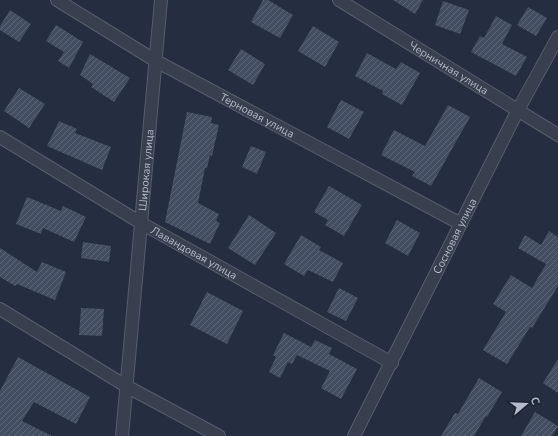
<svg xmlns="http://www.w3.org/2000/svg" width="558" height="436" viewBox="0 0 558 436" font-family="'Nunito Sans',sans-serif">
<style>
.building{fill:url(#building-hatch)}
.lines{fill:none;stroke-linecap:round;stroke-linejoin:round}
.street-casing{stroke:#565e6d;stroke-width:14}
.street{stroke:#38404f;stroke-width:12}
.labels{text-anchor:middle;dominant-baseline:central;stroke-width:3;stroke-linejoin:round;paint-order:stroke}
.street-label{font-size:11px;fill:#b4bbca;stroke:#1d2534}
</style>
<defs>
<pattern id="building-hatch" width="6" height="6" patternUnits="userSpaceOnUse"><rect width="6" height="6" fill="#434e62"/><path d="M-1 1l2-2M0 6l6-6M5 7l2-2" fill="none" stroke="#5c6677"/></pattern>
</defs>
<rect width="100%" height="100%" fill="#242e40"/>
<path class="building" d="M263,0h5l25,15 -13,23 -29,-16z
M393,0h30l-8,14z
M443,1l26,9 -9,24 -25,-9z
M528,7l19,11 -11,18 -19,-11z
M10,10l21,14 -12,18 -19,-12v-4z
M496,16l16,9 -10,19 25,13 -11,19 -45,-24 9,-16 4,2z
M56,25l27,17 -14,26 -11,-7 6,-9 -18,-11z
M313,26l26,16 -14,25 -27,-16z
M241,49l24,15 -12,21 -25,-15z
M367,53l29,16 5,-7 19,11 -18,32 -20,-11 1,-3 -28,-15z
M90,54l40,24 -16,24 -23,-15 2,-3 -13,-9z
M19,88l26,16 -16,24 -25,-17z
M341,100l23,12 -15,27 -22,-12z
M448,105l22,12 -39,69 -19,-10 3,-4 -34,-17 13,-25 31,16z
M187,112l25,5 -1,6 8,2 -7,31 -2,-1 -3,13h-2l-7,35 21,11 -3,7 4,2 -10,21 -45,-22z
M59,121l18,8 -2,4 36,14 -9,23 -55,-24z
M251,146l15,6 -9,22 -15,-7z
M329,186l33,19 -18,31 -19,-11 3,-5 -14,-8z
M27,197l34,14 2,-5 23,11 -12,25 -31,-14 -2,6 -25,-10z
M249,215l27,18 -21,32 -27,-17z
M397,220l23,13 -12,23 -23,-13z
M549,231l9,6v49l-26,42 -2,-1 -23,37 -24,-14 23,-38 -13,-8 18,-29 21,13 14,-24 -28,-16 7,-13 16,10z
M301,235l20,12 -2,3 24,13 -10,19 -25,-12 -4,6 -20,-12z
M83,242l28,4 -2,16 -28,-4z
M0,248l37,24 5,-10 24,10 -11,28 -38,-16 -2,2 -15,-9z
M339,288l19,10 -12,23 -19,-9z
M207,292l36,19 -16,33 -37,-19z
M81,308l23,1 -2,27 -23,-1z
M284,333l27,14 4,-7 17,8 -3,6 28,15 -16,30 -20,-11 9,-17 -33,-16 -5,9 -4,-2 -8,16 -11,-6 7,-15 -3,-2z
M18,357l72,40 -14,27 -42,-22 -12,19 30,15h-52v-45z
M558,359v34l-15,-10z
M479,378l23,14 -15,25 -1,-1 -12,20h-33l14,-23 3,1z
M535,412l23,14 -6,10h-31z"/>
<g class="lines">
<defs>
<g id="street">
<path id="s1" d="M57,0l99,61 305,163"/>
<path id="s2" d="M339,0l219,135"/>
<path id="s3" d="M0,137l141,86 251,140"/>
<path d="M0,309l126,77 93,50"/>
<path id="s4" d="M122,436l39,-436"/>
<path id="s5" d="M354,436l164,-326 40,-73"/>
</g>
</defs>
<use href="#street" class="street-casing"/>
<use href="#street" class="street"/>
</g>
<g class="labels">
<g class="street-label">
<text stroke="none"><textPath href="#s2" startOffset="129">Черничная улица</textPath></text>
<text stroke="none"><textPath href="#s1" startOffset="231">Терновая улица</textPath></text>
<text stroke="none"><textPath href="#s4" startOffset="267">Широкая улица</textPath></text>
<text stroke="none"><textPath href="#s5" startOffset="224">Сосновая улица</textPath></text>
<text stroke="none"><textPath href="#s3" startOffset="226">Лавандовая улица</textPath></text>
</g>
</g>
<g transform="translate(526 404) rotate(71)" stroke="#1d2534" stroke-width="3" paint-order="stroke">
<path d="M0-3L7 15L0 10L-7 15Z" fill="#b4bbca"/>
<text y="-6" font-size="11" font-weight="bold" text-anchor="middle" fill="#b4bbca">С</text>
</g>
</svg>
